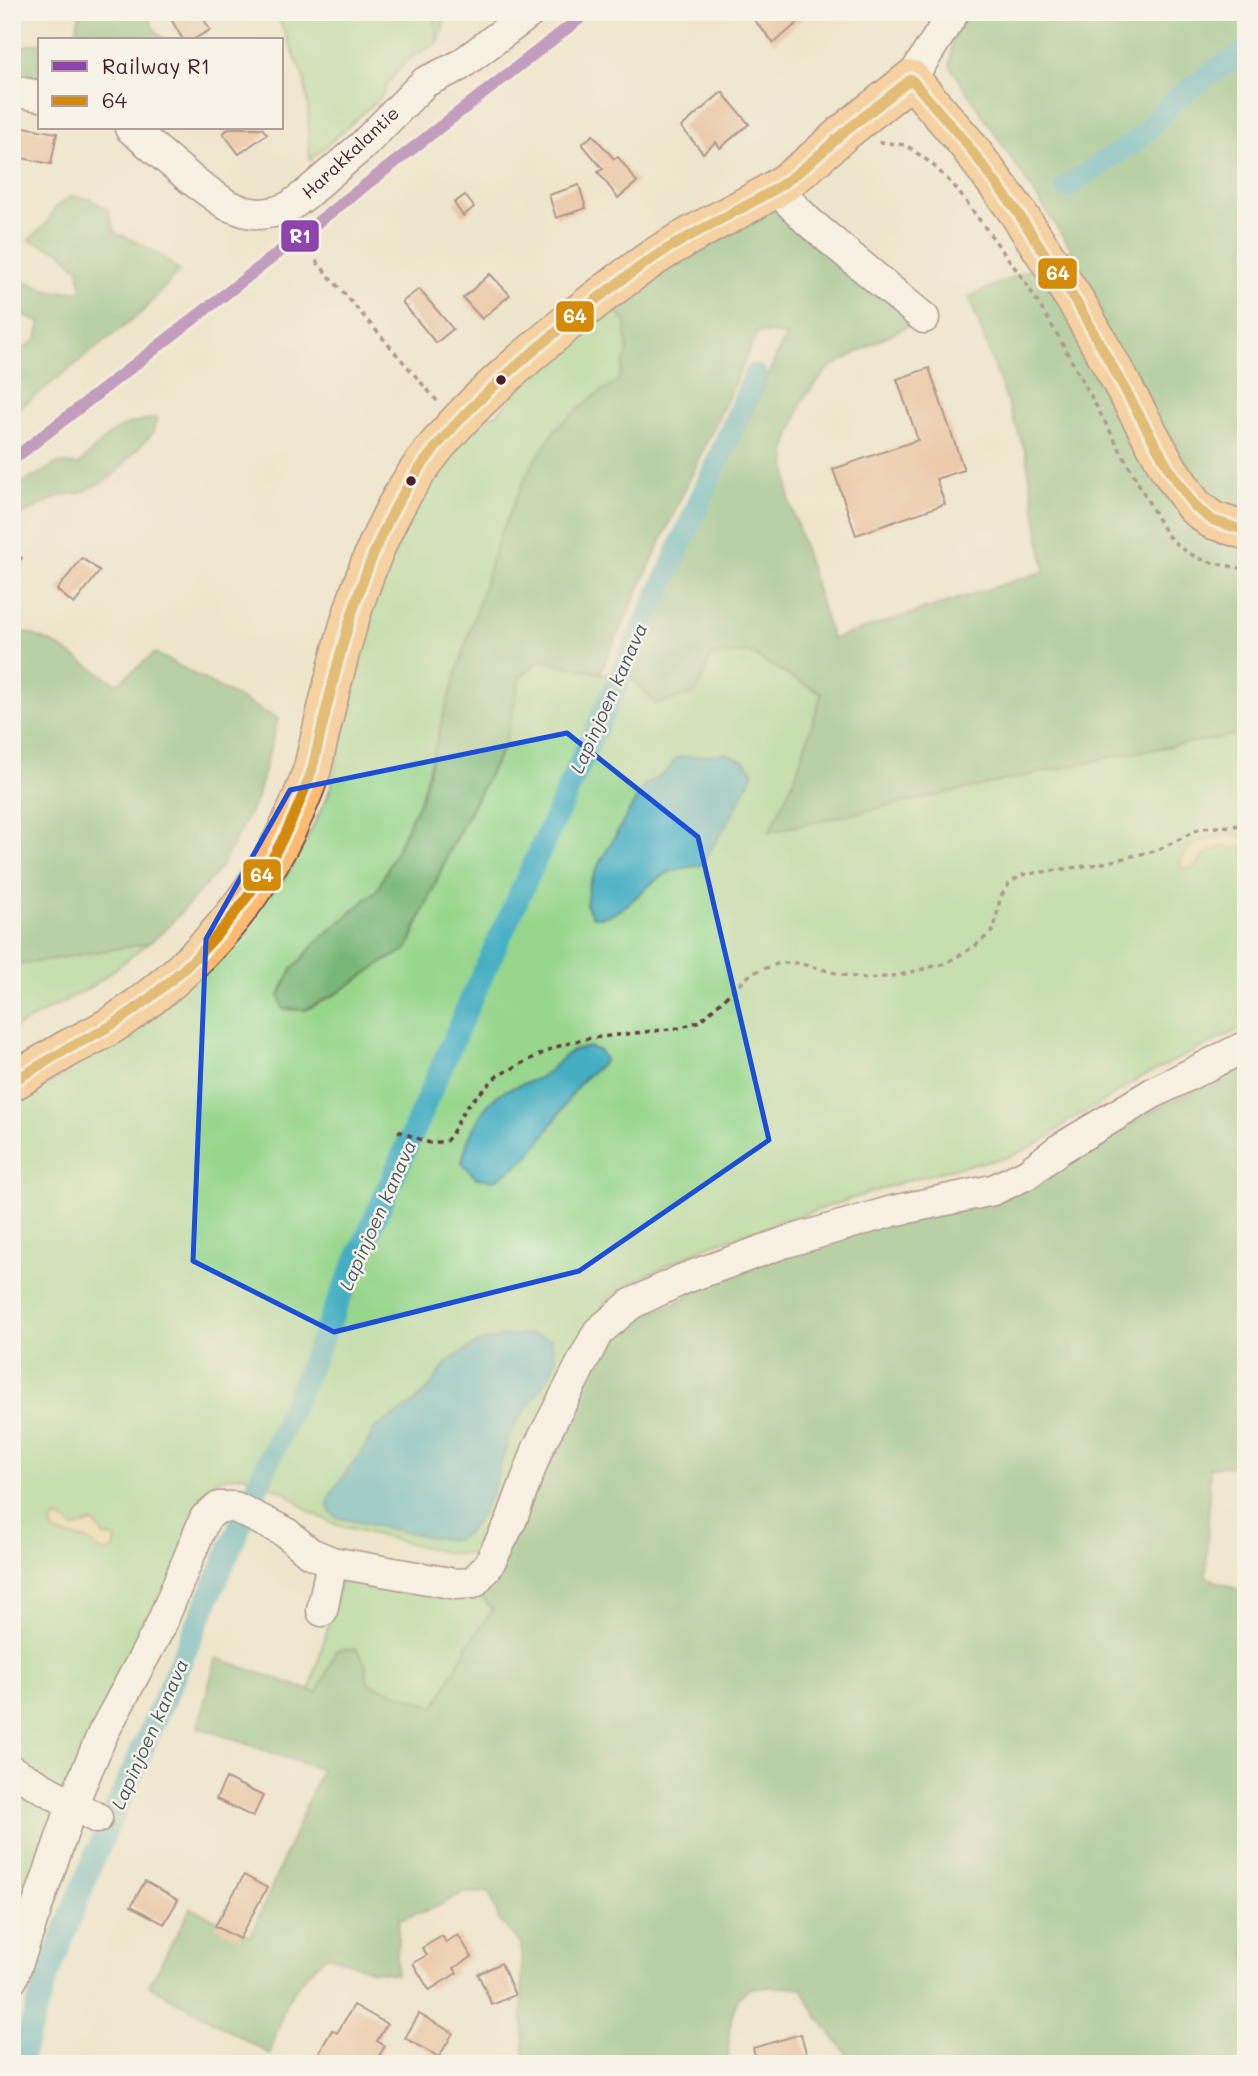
<svg xmlns="http://www.w3.org/2000/svg" width="1258" height="2076" viewBox="0 0 1258 2076" font-family="Mali,sans-serif">
<style>
.green{fill:#97d68c;stroke:#707a5c;stroke-width:2}
.forest{fill:#79b778;stroke:#626b52;stroke-width:2}
.sand{fill:#eeda9e;stroke:#9c7c64;stroke-width:2}
.water{fill:#44aec3;stroke:#476677;stroke-width:2}
.lines{fill:none;stroke-linecap:round;stroke-linejoin:round}
.canal{stroke:#44aec3;stroke-width:23}
.building{fill:#eaa981}
.minor-casing{stroke:#633d43;stroke-width:33}
.major-casing{stroke:#633d43;stroke-width:40}
.path{stroke:#633d43;stroke-width:3.5;stroke-dasharray:5 5;stroke-linecap:butt}
.minor{stroke:#fff;stroke-width:30}
.major{stroke:#febb71;stroke-width:37}
.bus-1-casing{stroke:#f7f3e8;stroke-width:16}
.bus-1{stroke:#d48b09;stroke-width:10}
.rail-1-casing{stroke:#f7f3e8;stroke-width:18}
.rail-1{stroke:#8e44ad;stroke-width:12}
.marked{fill:none;stroke:#1d4ed8;stroke-width:5;stroke-linejoin:round}
.bus-dot{fill:#4a1f2b;stroke:#f7f3e8;stroke-width:2.5}
.labels{text-anchor:middle;dominant-baseline:central;stroke-width:5;stroke-linejoin:round;paint-order:stroke}
.street-label{font-size:18px;fill:#4a1f2b;stroke:#f7f3e8}
.water-label{font-size:19px;font-style:italic;fill:#485868;stroke:#f7f3e8}
.line-badge{stroke:#f7f3e8;stroke-width:2.5}
.badge-label{font-size:19px;text-anchor:middle;font-weight:bold;fill:#fff}
</style>
<rect width="100%" height="100%" fill="#f7f3e8"/>
<filter id="ink" filterUnits="userSpaceOnUse"><feTurbulence type="fractalNoise" baseFrequency=".0143" numOctaves="2"/><feDisplacementMap in="SourceGraphic" scale="14" xChannelSelector="R" yChannelSelector="G"/><feConvolveMatrix kernelMatrix="1 2 1 2 8 2 1 2 1" color-interpolation-filters="sRGB"/></filter>
<filter id="wash" filterUnits="userSpaceOnUse"><feTurbulence type="fractalNoise" baseFrequency=".00686" numOctaves="4" result="noise"/><feDisplacementMap in="SourceGraphic" scale="28" xChannelSelector="R" yChannelSelector="G"/><feGaussianBlur stdDeviation="1.57" result="paint"/><feColorMatrix in="noise" values="0 0 0 0 0 0 0 0 0 0 0 0 0 0 0 0 0 1.4 0 .05"/><feComposite in="paint" operator="in"/></filter>
<g filter="url(#wash)">
<rect width="100%" height="100%" fill="#eee6cc"/>
<path class="green" d="M276,12h156l6,30 -32,19 -17,20 -9,17 -70,62 -2,-55 -4,-27z
M601,294l25,28 1,31 -8,27 -27,18 -149,319 -22,81 -43,92 -62,53 -25,28 -8,38 23,1 30,-16 44,-30 27,-15 43,-100 55,-105 15,-67 21,-17 59,13 30,4 26,27 40,-11 15,-37 38,-4 49,29 24,12 -27,85 -25,53 351,-76 125,-22v293l-109,53 -38,26 -28,14 -23,19 -24,12 -19,8 -51,10 -45,12 -202,66 -81,39 -21,17 -119,246 -16,6 -26,-2 -107,-27 -27,-13 -25,-20 -42,-17 -25,4 -11,20 -195,473v-866l37,-23 19,-9 3,-12 186,-153 28,-31 25,-45 19,-40 21,-89 4,-36 15,-66 38,-90 70,-98 19,1z
M149,943l-58,44 -79,42v-63z
M342,1574l135,18 16,18 -24,33 -34,64 -67,-24 -3,-20 -29,-13 -18,43 -8,-2c10,-40 23,-77 32,-117z"/>
<path class="forest" d="M80,12h69c1,13 7,23 19,28h-115l22,-6z
M432,12h10l2,15 -6,15z
M955,12h291v721l-125,22 -352,77 26,-54 27,-85 -24,-12 -49,-29 -38,4 -15,37 -40,11 -26,-27 156,-342 -28,-3 -158,341 -59,-13 -21,17 -15,67 -55,105 -43,100 -27,15 -44,30 -31,16 -22,-1 -4,-14 12,-24 25,-28 62,-54 43,-91 22,-81 55,-177 30,-69 29,-44 35,-29 27,-18 8,-28 -1,-30 -25,-28 175,-105 148,129 -37,18 -58,32 -26,31 -17,50 3,50 43,140 213,-68 -19,-117 -57,-157 103,-47 -122,-184z
M40,43v37l-28,-5v-21l12,-8z
M71,196l19,3 17,10 9,24c24,10 45,20 63,38l-37,41 -130,102v-58l24,-16 5,-17 -29,-14v-33l40,16 30,-1 -3,-21 -18,-18 -32,-12 18,-17 7,-14z
M157,418l-5,16 -42,44 -30,15 -21,3 -47,24v-31l46,-26 21,2c28,-29 35,-42 78,-47z
M12,627l41,16 64,41 38,-31 123,66 -22,81 -36,69 -55,61 -16,13 -137,23z
M1246,1065v401l-36,1 -4,110 40,16v471h-391l-38,-48 -15,-28c-11,0 -41,-3 -50,0 -25,8 -24,56 -24,76h-172l-20,-5h-12l-3,-115 -22,-24 -10,-28 -27,1 -26,14 -37,13 -3,54 -26,-4 -43,-15 -22,21 -19,26 -16,52 -121,-69 42,-77 60,28 70,-166 -123,-43 18,-69 102,35 18,-43 21,-1 8,14 3,20 67,24 34,-64 24,-33 -16,-18 80,-170 54,-87 29,-19 35,-13 32,-17 53,-23 356,-132 56,-31z"/>
<path class="sand" d="M1228,834h8l8,3 1,7c-7,4 -12,5 -20,2 -6,2 -12,4 -17,7 -10,6 -10,17 -24,16l-4,-6c8,-26 27,-22 48,-29z
M59,1518l9,4 5,6c8,0 12,-5 20,-6l8,8 2,6 9,1 4,3 -2,9 -7,4 -6,-2 -14,-11 -32,-7 -4,-6 3,-7z
M12,1888l11,1 4,6 -4,9 -11,7z"/>
<path class="water" d="M727,753l17,8 10,11 -24,47 -29,46c-10,2 -23,3 -33,8 -28,12 -42,46 -75,44l-7,-12 3,-20 10,-21 45,-78 23,-15 9,-13z
M589,1047l11,4 5,9c-6,10 -17,13 -24,22 -19,25 -33,53 -55,76 -9,9 -21,15 -31,22l-19,-2 -14,-16c5,-23 16,-51 36,-67 13,-10 32,-11 46,-20 10,-6 18,-21 29,-24 4,-2 11,-3 16,-4z
M531,1334l20,5 5,20 -6,16 -38,54 -21,66 -14,26 -10,12 -12,7 -25,-3 -94,-20 -6,-5 -2,-8 5,-14 31,-41 11,-21 39,-25 16,-16 17,-25 30,-19 27,-7z"/>
<g class="lines">
<path class="canal" d="M1066,187l74,-49 33,-37 42,-31 31,-18
M19,2064l27,-84 43,-110 380,-866 196,-424 90,-205"/>
</g>
<g id="blocks">
<path class="building" d="M167,12h33l10,18 -18,10h-9z
M751,12h59l-36,31 -25,-29z
M722,92l27,32 -29,24 -4,-6 -13,11 -22,-26z
M12,125l45,8 -6,31 -39,-8z
M230,128h32l5,6 -28,20 -16,-21z
M593,135l21,24 4,-2 19,25 -19,16 -20,-26 5,-3 -21,-25z
M579,185l7,23 -30,10 -7,-23z
M465,195l9,12 -11,9 -9,-13z
M490,274l20,21 -28,24 -19,-21z
M419,289l34,40 -17,14 -34,-41z
M929,368l35,102 -28,9 9,25 -89,31 -23,-66 85,-29 -21,-61z
M12,551l10,7 -10,14z
M82,558l18,13 -26,33 -17,-14z
M226,1778l37,18 -10,21 -37,-18z
M244,1875l23,13 -28,51 -24,-13z
M145,1881l33,19 -14,24 -33,-18z
M458,1935l14,22 -18,11 3,5 -28,17 -16,-27 14,-8 -5,-7 20,-12 4,6z
M501,1963l14,32 -23,10 -14,-31z
M354,2005l33,19 -10,17 8,5 -11,18h-55l-5,-3 18,-31 5,3z
M419,2014l34,19 -14,24 -34,-19z
M801,2034l8,30h-52l-4,-16z"/>
</g>
</g>
<g filter="url(#ink)">
<use href="#blocks" fill-opacity="0" stroke="#633d43" stroke-width="2"/>
<g class="lines">
<defs>
<path id="minor" d="M911,79l43,-67
M12,91l28,5
M130,128l62,52 35,25 19,7 14,2 15,-2 14,-5 16,-12 58,-50 62,-63 34,-16 72,-54
M776,189l33,33 115,96
M322,1611l10,-49
M12,1771l85,47
M12,1979l61,-176 30,-70 57,-106 45,-109 14,-11h16l50,25 25,21 22,9 124,22 17,-1 15,-17 23,-45 27,-73 60,-116 33,-28 52,-25 100,-36 110,-32 100,-21 34,-16 31,-24 95,-57 93,-47"/>
<path id="major" d="M12,1082c18,-11 37,-22 55,-33 17,-9 35,-17 51,-28 94,-64 157,-144 194,-251 21,-89 40,-181 83,-262 37,-70 100,-125 160,-175 32,-27 65,-53 101,-77 38,-25 80,-43 119,-67 24,-15 45,-35 66,-54 23,-19 47,-37 70,-56l55,64 50,67 61,93 92,166 25,37 18,14 34,11"/>
</defs>
<use href="#minor" class="minor-casing"/>
<use href="#major" class="major-casing"/>
<path class="path" d="M879,142l27,3 26,19 23,23 69,93 33,54 109,200c27,28 43,28 80,35
M316,261l122,141
M398,1131l32,12 16,-2 5,-6 15,-28 31,-31 56,-28 30,-9 96,-11 21,-7 52,-48 28,-10h18l45,12 25,4 32,-4 46,-12 29,-17 19,-16 6,-32 9,-14 12,-9 78,-11 59,-14 43,-22 45,-3"/>
<use href="#minor" class="minor"/>
<use href="#major" class="major"/>
<defs>
<path id="bus-1" d="M12,1082c18,-11 37,-22 55,-33 17,-9 35,-17 51,-28 94,-64 157,-144 194,-251 21,-89 40,-181 83,-262 37,-70 100,-125 160,-175 32,-27 65,-53 101,-77 38,-25 80,-43 119,-67 24,-15 45,-35 66,-54 23,-19 47,-37 70,-56l55,64 50,67 61,93 92,166 25,37 18,14 34,11"/>
</defs>
<use href="#bus-1" class="bus-1-casing"/>
<use href="#bus-1" class="bus-1"/>
<defs>
<path id="rail-1" d="M12,460l576,-448"/>
</defs>
<use href="#rail-1" class="rail-1-casing"/>
<use href="#rail-1" class="rail-1"/>
</g>
</g>
<path d="M0 0H1258V2076H0ZM567,733l131,104 71,303 -190,131 -245,61 -141,-71 13,-322 84,-149z" fill="#eee6cc" fill-opacity=".55" fill-rule="evenodd"/>
<path class="marked" d="M567,733l131,104 71,303 -190,131 -245,61 -141,-71 13,-322 84,-149z"/>
<g class="bus-dot">
<circle cx="501" cy="380" r="6"/>
<circle cx="411" cy="481" r="6"/>
</g>
<g class="labels">
<g class="street-label">
<text transform="translate(350 152) rotate(-43)">Harakkalantie</text>
</g>
<g class="water-label">
<text transform="translate(608 698) rotate(-66)">Lapinjoen kanava</text>
<text transform="translate(377 1215) rotate(-66)">Lapinjoen kanava</text>
<text transform="translate(149 1734) rotate(-66)">Lapinjoen kanava</text>
</g>
</g>
<g class="line-badge">
<rect x="280" y="219" width="40" height="34" rx="7" fill="#8e44ad"/>
<rect x="1037" y="257" width="41" height="33" rx="7" fill="#d48b09"/>
<rect x="555" y="300" width="40" height="33" rx="7" fill="#d48b09"/>
<rect x="242" y="858" width="40" height="34" rx="7" fill="#d48b09"/>
</g>
<g class="badge-label">
<text x="300" y="243">R1</text>
<text x="1058" y="280">64</text>
<text x="575" y="323">64</text>
<text x="262" y="882">64</text>
</g>
<rect width="1258" height="2076" fill="none" stroke="#f7f3e8" stroke-width="42"/>
<rect x="38" y="38" width="245" height="91" fill="#f7f3e8" stroke="#b29e9c" stroke-width="2"/>
<rect x="52" y="61" width="35" height="10" fill="#8e44ad" stroke="#b29e9c" stroke-width="2"/>
<text x="102" y="74" font-size="21" fill="#4a1f2b">Railway R1</text>
<rect x="52" y="96" width="35" height="10" fill="#d48b09" stroke="#b29e9c" stroke-width="2"/>
<text x="102" y="108" font-size="21" fill="#4a1f2b">64</text>
</svg>
